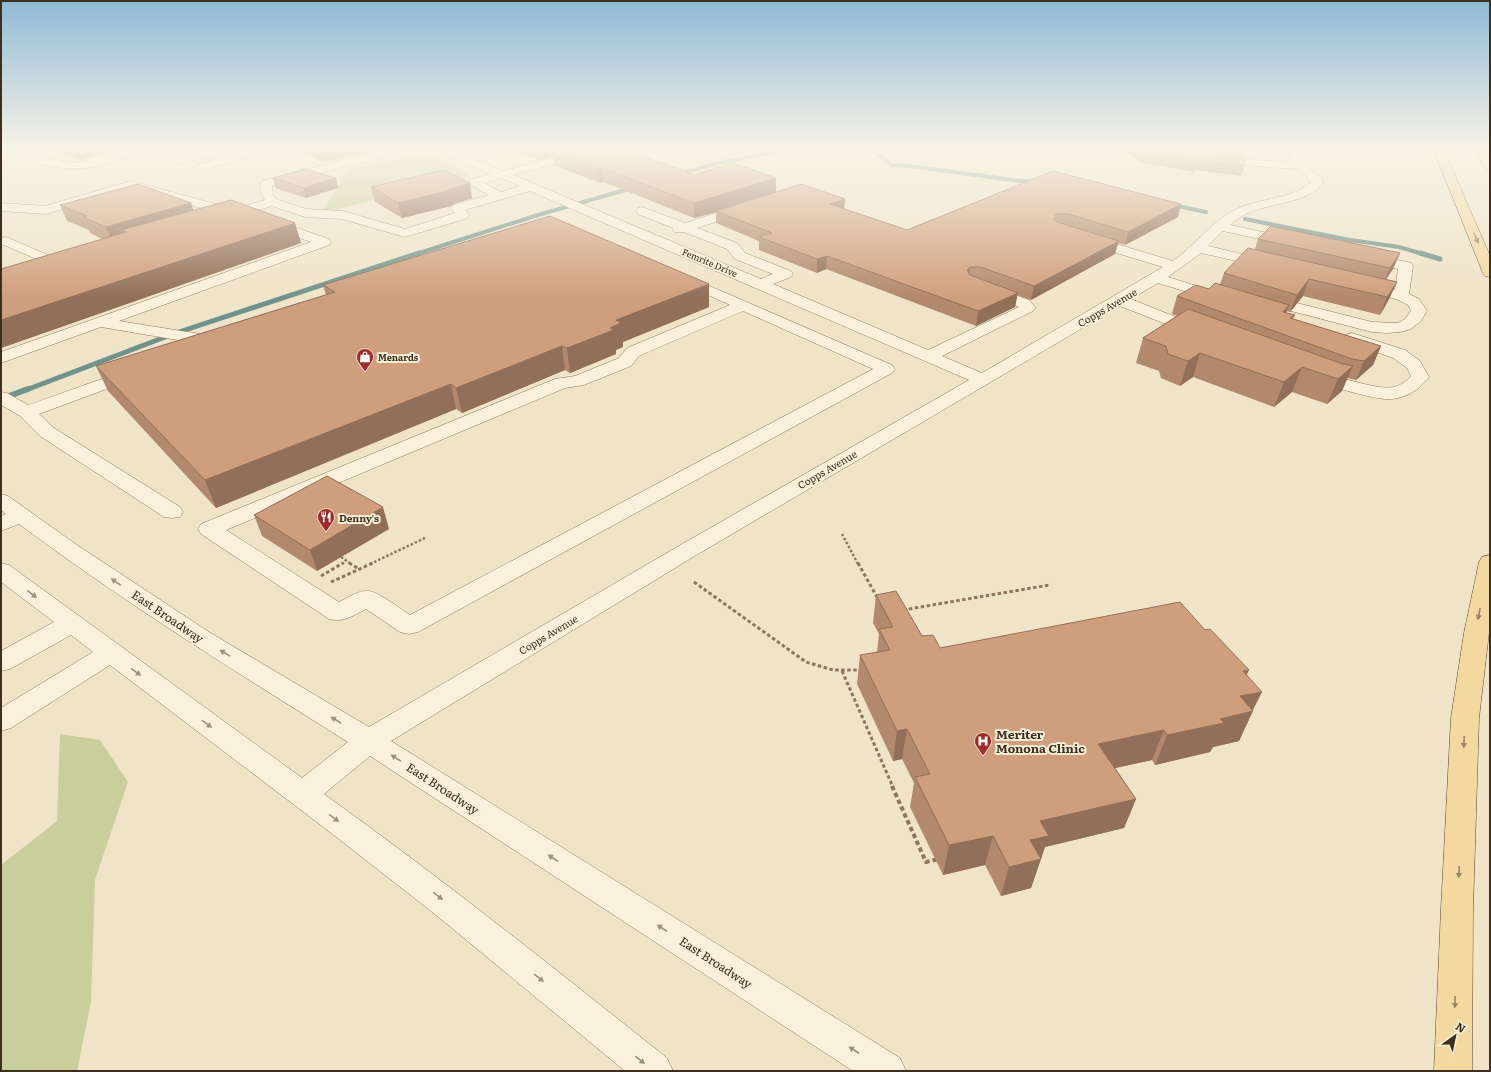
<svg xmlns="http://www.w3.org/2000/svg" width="1491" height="1072" viewBox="0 0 1491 1072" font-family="Literata,serif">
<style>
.green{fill:#c9cf9b}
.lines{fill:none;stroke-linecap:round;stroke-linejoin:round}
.stream-far2{stroke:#6f938a;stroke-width:4}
.stream-far1{stroke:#6f938a;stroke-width:5}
.stream{stroke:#6f938a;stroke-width:6}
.minor-casing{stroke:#8d765c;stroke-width:1}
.major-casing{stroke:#5b4430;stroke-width:1}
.path-far2{stroke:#8d765c;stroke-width:2.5;stroke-dasharray:2.5 2;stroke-linecap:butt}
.path-far1{stroke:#8d765c;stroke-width:3;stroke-dasharray:3.5 2.5;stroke-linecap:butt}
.path{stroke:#8d765c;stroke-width:4;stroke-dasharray:4.5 3;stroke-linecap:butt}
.minor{fill:#faf1dc;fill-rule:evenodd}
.major{fill:#f3d9a0;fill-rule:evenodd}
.wall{fill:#b2896c}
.shaded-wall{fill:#916f58}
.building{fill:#cf9f7d;stroke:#916f58}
.oneway{fill:#988460}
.oneway2{fill:#9c907e}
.labels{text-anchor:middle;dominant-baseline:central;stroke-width:4;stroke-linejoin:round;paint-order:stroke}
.far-street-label{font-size:9px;fill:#3d2e20;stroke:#f7eed8}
.far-poi-label{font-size:9px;font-weight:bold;fill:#3d2e20;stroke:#f7eed8;text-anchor:start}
.street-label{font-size:10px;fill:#3d2e20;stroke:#f7eed8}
.poi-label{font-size:10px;font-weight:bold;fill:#3d2e20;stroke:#f7eed8;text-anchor:start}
.near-street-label{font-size:12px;fill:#3d2e20;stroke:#f7eed8}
.near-poi-label{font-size:12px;font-weight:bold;fill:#3d2e20;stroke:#f7eed8;text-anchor:start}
</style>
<rect width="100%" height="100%" fill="#f0e4c8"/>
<path class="green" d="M425,153l47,23 -151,37 28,-44z
M60,734l40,6 28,42 -33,98 -4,122 -14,69h-76v-206l56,-44z"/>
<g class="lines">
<path class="stream-far2" d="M865,148l7,2 20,15 26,2 102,14h17
M678,175c39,-14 80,-20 121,-27
M1173,205l33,7
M1245,219l105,21 49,7 24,7
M416,254l122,-39 94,-27"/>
<path class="stream-far1" d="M1420,253l20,6
M26,390l147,-56 246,-81"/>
<path class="stream" d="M1,399l27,-10"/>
<defs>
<path id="minor" d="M5,148c22,0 43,14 66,14 27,0 50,-15 77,-14l-1,2c-26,9 -57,22 -85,18 -19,-2 -38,-10 -57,-16l-1,-2z
M260,148h17l-1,2 -75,20 -4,-1 -2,-2 2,-2z
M391,148h17l-1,2 -135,36 1,9 3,4 30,10 37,2 62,18 50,-16 -4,-5 2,-3 36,-10 -20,-11 -2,-2 2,-2 21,-6 -56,-24 -1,-2h14l56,23 89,-23h18l-1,2 -96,25 248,104 12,-5 -38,-15 -8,-10 -43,-17h-10l-1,-4 -35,-14 -2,-3 2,-3 4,-1 43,16 56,-18h8l2,3 -2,3 -52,17 40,15 8,10 46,18 2,3 -2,3 -18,7 155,66 91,-43 -35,-14 -2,-3 2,-3 5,-1 5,1 35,13 7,8 -3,3 -91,45 40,17 181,-106 -80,-24 -2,-3 2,-3h10l80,24c23,-16 40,-42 66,-53 21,-10 55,-9 72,-26l-13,-13 -46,-3 -37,-5 -4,-1 -2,-2 2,-2 4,-1 37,5 38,2 -2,-14h10l3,13 21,18 1,4c-14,20 -53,20 -75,30 -6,3 -12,7 -18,12l66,14 2,3 -2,3 -5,1 -68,-15 -15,15 64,15 2,3 -2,3 -5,1 -66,-15 -33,24 55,17 3,3 -3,3 -5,2 -5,-2 -55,-17 -27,16 72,29 2,3 -2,3 -6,2 -6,-2 -71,-28 -427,251 -302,184 509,317 6,13h-53l-483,-315 -46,38c117,84 230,174 343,264l6,13h-48l-189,-156 -110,-86 -216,-164 -99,63 -10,3v-23l92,-56 -22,-17 -61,34 -9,2v-20l53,-29 -53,-40v-19l8,2 293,213 46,-36c-112,-70 -223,-139 -329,-218l-18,7v-15l5,-2 -5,-4v-16l7,2 66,47 135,89 160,95 308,-180 292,-167 -439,-189 -65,19 4,5 -1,3 -63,19 -63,-18 -37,-2 -33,-11 -48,14 -5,-1 -1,-3 2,-3 -89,-24 -85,25 -45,-3v-8l44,3 86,-25 103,28 31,-9c-4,-5 -7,-13 -3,-19zM501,178l19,8 -19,6 -17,-9z
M216,149l5,3 -1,2 -41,10 -6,-3 2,-2z
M271,219l58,20 2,3 -2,3 -210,76 94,15 6,2 2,3 -2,3 -6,2 -112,-19 -100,36v-11l310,-110 -45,-16 -1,-3 1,-3z
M6,237l42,18 2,3 -2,3 -5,1 -39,-17 -3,1v-8z
M1365,253l46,10 2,3 -4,28 10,5 8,12 -6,10 -10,8 -11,3 -13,1 -15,-1 -112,-29 -3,-3 3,-3 5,-2 107,27 26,1 7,-4 6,-8 -3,-6 -12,-6 -38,-10 -2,-3 2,-3 5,-1 32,8 3,-21 -38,-9 -2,-3 2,-3z
M682,274l210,91 3,4 -3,4 -474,259 -9,2 -9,-2 -34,-23c-12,6 -22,14 -37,10l-128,-85 -3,-5 3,-5 354,-145 20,-3 44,-18 8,-10 103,-43 -53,-24 -2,-3 2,-3zM743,311l130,58 -463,246c-10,-6 -34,-26 -45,-24 -9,1 -18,7 -26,11l-113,-72 339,-142 19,-3 47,-19 8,-10z
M1352,333l53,17 15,11 9,16c-9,13 -26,23 -43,22 -13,0 -72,-16 -79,-25l3,-4c11,-3 22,5 33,8 7,3 14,4 21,6 19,4 33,8 47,-8l-4,-8 -14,-10 -47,-17 -2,-3 2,-3z
M133,368l6,1 3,4 -3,4 -100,37 15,14 126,79 3,5 -3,5 -8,1 -8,-1 -124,-81 -20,-20 -19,-11v-13l6,1 21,12z"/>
<path id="major" d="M1433,148h10l47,108v21l-5,-1 -2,-3z
M1475,148h10l5,9v13l-4,-1 -2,-2z
M1490,555v69l-11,94 -6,191 -1,162h-38l7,-162 10,-191 13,-85 15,-71 3,-5z"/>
</defs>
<use href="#minor" class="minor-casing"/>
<use href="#major" class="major-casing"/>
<path class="path-far2" d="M842,534l16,30
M341,557l10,7
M342,564l4,-3
M370,564l55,-26"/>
<path class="path-far1" d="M349,563l10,6
M858,563l19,34
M321,576l22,-13
M331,582l42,-19
M694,582l112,80 27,8h28
M903,610l146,-25
M842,671l51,116"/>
<path class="path" d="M892,786l34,76 13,-3"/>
<use href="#minor" class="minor"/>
<use href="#major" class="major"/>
</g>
<path class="wall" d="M42,148h82l-44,12z
M293,148h84v2l-54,12z
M508,148h113l73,27 82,17 68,17 63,21 146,-59 128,33 -3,13 -53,28 -7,-2 -3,11 -84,46 -14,-5 -2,12 -39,19 -150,-57 -9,4 -58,-23v-9l-43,-18v-11l-22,6 -90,-36 -4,1 -45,-17 -2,-10 -13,4 -10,-4h-5z
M1119,148h126l-2,8 1,10 -3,10 -46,-6 -1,2 -50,-9 -25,-14z
M273,178h63l2,10 -32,10 -31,-10z
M371,187l101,11 -19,6 -2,2 -49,12 -27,-16z
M191,203l2,7 108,33 -300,105v-79l101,-30 -12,-6 -1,-3 -22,-9 -7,-16z
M1258,239l142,14 -7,16 -7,10 11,3 -8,17 -9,16 -77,-19 -13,16 -3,-1 -1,2 9,2 -2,4 88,27 -8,19 -17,15 -9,-2 -5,13 -15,13 -35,-12 -18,15 -81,-30 -13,9 -19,-8 -2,-7 -23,-8 7,-25 34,-22 -5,-2 5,-18 32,-7 11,-5 4,-11 31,-24z
M323,285l386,22 -86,35v5l-7,3v4l-46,19 -5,-3 -103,43 -6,-4 -240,99 -108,-117 -12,-25 230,-71z
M254,515l135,14 -72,42 -55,-35z
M876,595l46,41 18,12 306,27 7,35 -14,31 -26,6 -3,5 -55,13 -3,-5 -37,8 21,31 -12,29 -79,19 -14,41 -30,8 -16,-31 -42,10 -33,-68 4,-24 -12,-24 -9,2 -36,-77 3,-29 17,-3 2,-18 -6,-11z"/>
<path class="shaded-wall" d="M75,148h49l-44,12z
M331,148h46v2l-54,12 -3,-12z
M539,148h47l-33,4v4l-13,4z
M1198,161l-3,9 -1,2 3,-10z
M602,168l2,14 -4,1 -1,-14z
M336,178l2,10 -32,10 -2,-10z
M776,178v14l-60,19v1l-22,6v-15z
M470,183l2,15 -19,6 -2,2 -49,12 -4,-15z
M845,199l-1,12 -14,-7z
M191,203l5,16 -75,11 4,10 -12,3 -7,-16z
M1181,204l-3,13 -53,28 3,-13z
M295,223l6,20 -300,105v-28z
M1119,241l-4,13 -84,46 3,-14z
M1400,253l-7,16 -11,16 8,-17z
M827,256l-1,13 -9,4v-14z
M970,267l-2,14 -1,-11z
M1309,279l-6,17 -13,16 7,-17z
M1397,282l-8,17 -9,16 7,-18z
M709,284v23l-86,35v5l-7,3v4l-46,19 -3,-25 43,-20 6,-8z
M1018,293l-3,14 -39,19 2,-15z
M1289,305l-7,17 1,-10z
M562,346l3,24 -103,43 -6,-25z
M1381,346l-8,19 -17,15 8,-19z
M1200,353l-7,24 -13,9 8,-25z
M1353,366l-11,25 -15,13 11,-25z
M1302,367l-10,25 -18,15 10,-25z
M451,384l5,25 -240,99 -11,-28z
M383,507l6,22 -72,42 -7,-21z
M1249,670l-14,29 8,-28z
M1262,692l-10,20 1,-1 -14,30 -26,6 -3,5 -55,13 12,-30 53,-16 20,-23z
M907,729l-5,30 -9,2 4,-30z
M1164,730l-12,30 -64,14 10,-30z
M1136,799l-12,29 -79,19 -14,41 -30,8 8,-29 21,-27 10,-19z
M993,836l-8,29 -42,10 6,-30z"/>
<path class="building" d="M315,148h16l-11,2z
M568,148h53l73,27 39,-12 43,15 -82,25 -92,-35 -3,1 -46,-17z
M1135,148h55l3,1 52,7 -1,10 -46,-5 -1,1 -51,-8z
M305,169l31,9 -32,10 -31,-10z
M444,170l26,13 -20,6 -2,2 -50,12 -27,-16z
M1053,171l128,33 -53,28 -60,-18h-12l-2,5 3,3 62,19 -85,45 -53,-19h-11l-3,3 3,5 48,18 -40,18 -151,-55 -10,3 -58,-22 13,-4 -56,-22 86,-27 43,15 -15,5 77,26z
M138,184l53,19 -85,24 -23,-10 4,-1 -27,-11z
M231,200l64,23 -294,97v-51l125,-37 -5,-2z
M550,216l159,68 -93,36 5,3 -11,5 4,2 -47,18 -5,-2 -106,42 -5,-4 -246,96 -109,-114 239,-74 -12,-7z
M1271,226l129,27 -10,15 -132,-29z
M1248,248l149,34 -10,15 -78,-18 -12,16 -73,-22z
M1215,283l74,22 -6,7 12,3 -5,3 91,28 -17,15 -12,-2 -175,-63 19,-11 13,4z
M1188,309l155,55 10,2 -15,13 -36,-12 -18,15 -84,-29 -12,8 -20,-7 -2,-8 -23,-8z
M327,476l56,31 -73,43 -56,-35z
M896,591l26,45 11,-1 7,13 240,-46 25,28 5,-1 39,41 -6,1 19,21 -22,4 13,15 -33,8 4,4 -57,12 -3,-5 -66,14 38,55 -96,22 9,15 -19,4 11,19 -32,8 -16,-31 -44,9 -34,-68 15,-3 -23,-45 -10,2 -37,-76 30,-5 -11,-21 14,-2 -17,-32z"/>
<defs><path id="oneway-solid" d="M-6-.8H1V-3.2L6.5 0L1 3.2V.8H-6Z"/></defs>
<g class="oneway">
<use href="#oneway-solid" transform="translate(1476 238) rotate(67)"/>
<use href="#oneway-solid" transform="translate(1479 614) rotate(101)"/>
<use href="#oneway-solid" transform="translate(1464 742) rotate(92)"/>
<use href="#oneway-solid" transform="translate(1459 872) rotate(92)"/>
<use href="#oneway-solid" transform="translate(1455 1002) rotate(91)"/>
</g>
<g class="oneway2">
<use href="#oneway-solid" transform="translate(116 582) rotate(-146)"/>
<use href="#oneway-solid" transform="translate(32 594) rotate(38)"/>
<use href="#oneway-solid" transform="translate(225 653) rotate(-149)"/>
<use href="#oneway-solid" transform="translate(136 672) rotate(36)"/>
<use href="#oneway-solid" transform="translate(336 720) rotate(-149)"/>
<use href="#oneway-solid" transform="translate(207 724) rotate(36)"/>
<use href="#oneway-solid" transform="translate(396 758) rotate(-147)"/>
<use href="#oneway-solid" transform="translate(334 818) rotate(37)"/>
<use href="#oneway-solid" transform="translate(553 858) rotate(-147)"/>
<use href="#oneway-solid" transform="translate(438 896) rotate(37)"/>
<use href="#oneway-solid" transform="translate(662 928) rotate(-147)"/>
<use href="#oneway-solid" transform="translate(539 978) rotate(39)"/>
<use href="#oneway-solid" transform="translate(854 1050) rotate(-147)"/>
<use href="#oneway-solid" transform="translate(640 1060) rotate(39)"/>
</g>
<linearGradient id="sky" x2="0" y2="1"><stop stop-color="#8fbad6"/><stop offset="0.5" stop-color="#f8f3e6"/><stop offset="1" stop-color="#f8f3e6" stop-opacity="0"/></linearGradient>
<rect width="1491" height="298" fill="url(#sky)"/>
<defs>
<symbol id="shop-pin" viewBox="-11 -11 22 30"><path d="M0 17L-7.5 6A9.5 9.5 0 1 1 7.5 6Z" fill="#9e2a2b" stroke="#f7eed8"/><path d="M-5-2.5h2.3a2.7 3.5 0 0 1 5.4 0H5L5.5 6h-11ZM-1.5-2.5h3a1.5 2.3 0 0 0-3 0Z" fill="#fff"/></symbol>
<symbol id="restaurant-pin" viewBox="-11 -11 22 30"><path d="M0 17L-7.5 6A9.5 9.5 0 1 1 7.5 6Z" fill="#9e2a2b" stroke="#f7eed8"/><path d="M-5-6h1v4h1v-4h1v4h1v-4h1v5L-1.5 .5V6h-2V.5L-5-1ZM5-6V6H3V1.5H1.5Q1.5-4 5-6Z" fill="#fff"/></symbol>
<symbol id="hospital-pin" viewBox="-11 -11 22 30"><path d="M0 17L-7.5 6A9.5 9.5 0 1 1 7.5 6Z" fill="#9e2a2b" stroke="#f7eed8"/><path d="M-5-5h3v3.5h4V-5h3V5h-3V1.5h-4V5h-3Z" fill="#fff"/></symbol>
</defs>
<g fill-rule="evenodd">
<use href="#shop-pin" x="355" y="347" width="20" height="27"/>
<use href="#restaurant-pin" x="316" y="507" width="20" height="27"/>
<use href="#hospital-pin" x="973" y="731" width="20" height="27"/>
</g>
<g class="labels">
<g class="far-street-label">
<text transform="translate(710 262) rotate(23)">Femrite Drive</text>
</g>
<g class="far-poi-label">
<text x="378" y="357">Menards</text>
</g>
<g class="street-label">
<text transform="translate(1107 307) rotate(-30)">Copps Avenue</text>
<text transform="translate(827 469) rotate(-30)">Copps Avenue</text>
<text transform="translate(548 634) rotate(-31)">Copps Avenue</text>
</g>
<g class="poi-label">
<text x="339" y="517">Denny's</text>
</g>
<g class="near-street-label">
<text transform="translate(168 616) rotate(34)">East Broadway</text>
<text transform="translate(443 788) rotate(33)">East Broadway</text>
<text transform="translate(716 962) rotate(33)">East Broadway</text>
</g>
<g class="near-poi-label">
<text x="996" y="734">Meriter<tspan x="996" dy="14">Monona Clinic</tspan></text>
</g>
</g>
<rect width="1491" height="1072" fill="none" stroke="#3d2e20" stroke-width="4"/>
<g transform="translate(1455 1036) rotate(33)" stroke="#f7eed8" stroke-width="3" paint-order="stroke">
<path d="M0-3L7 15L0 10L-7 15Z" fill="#3d2e20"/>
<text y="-6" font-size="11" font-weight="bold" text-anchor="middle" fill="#3d2e20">N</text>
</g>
</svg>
